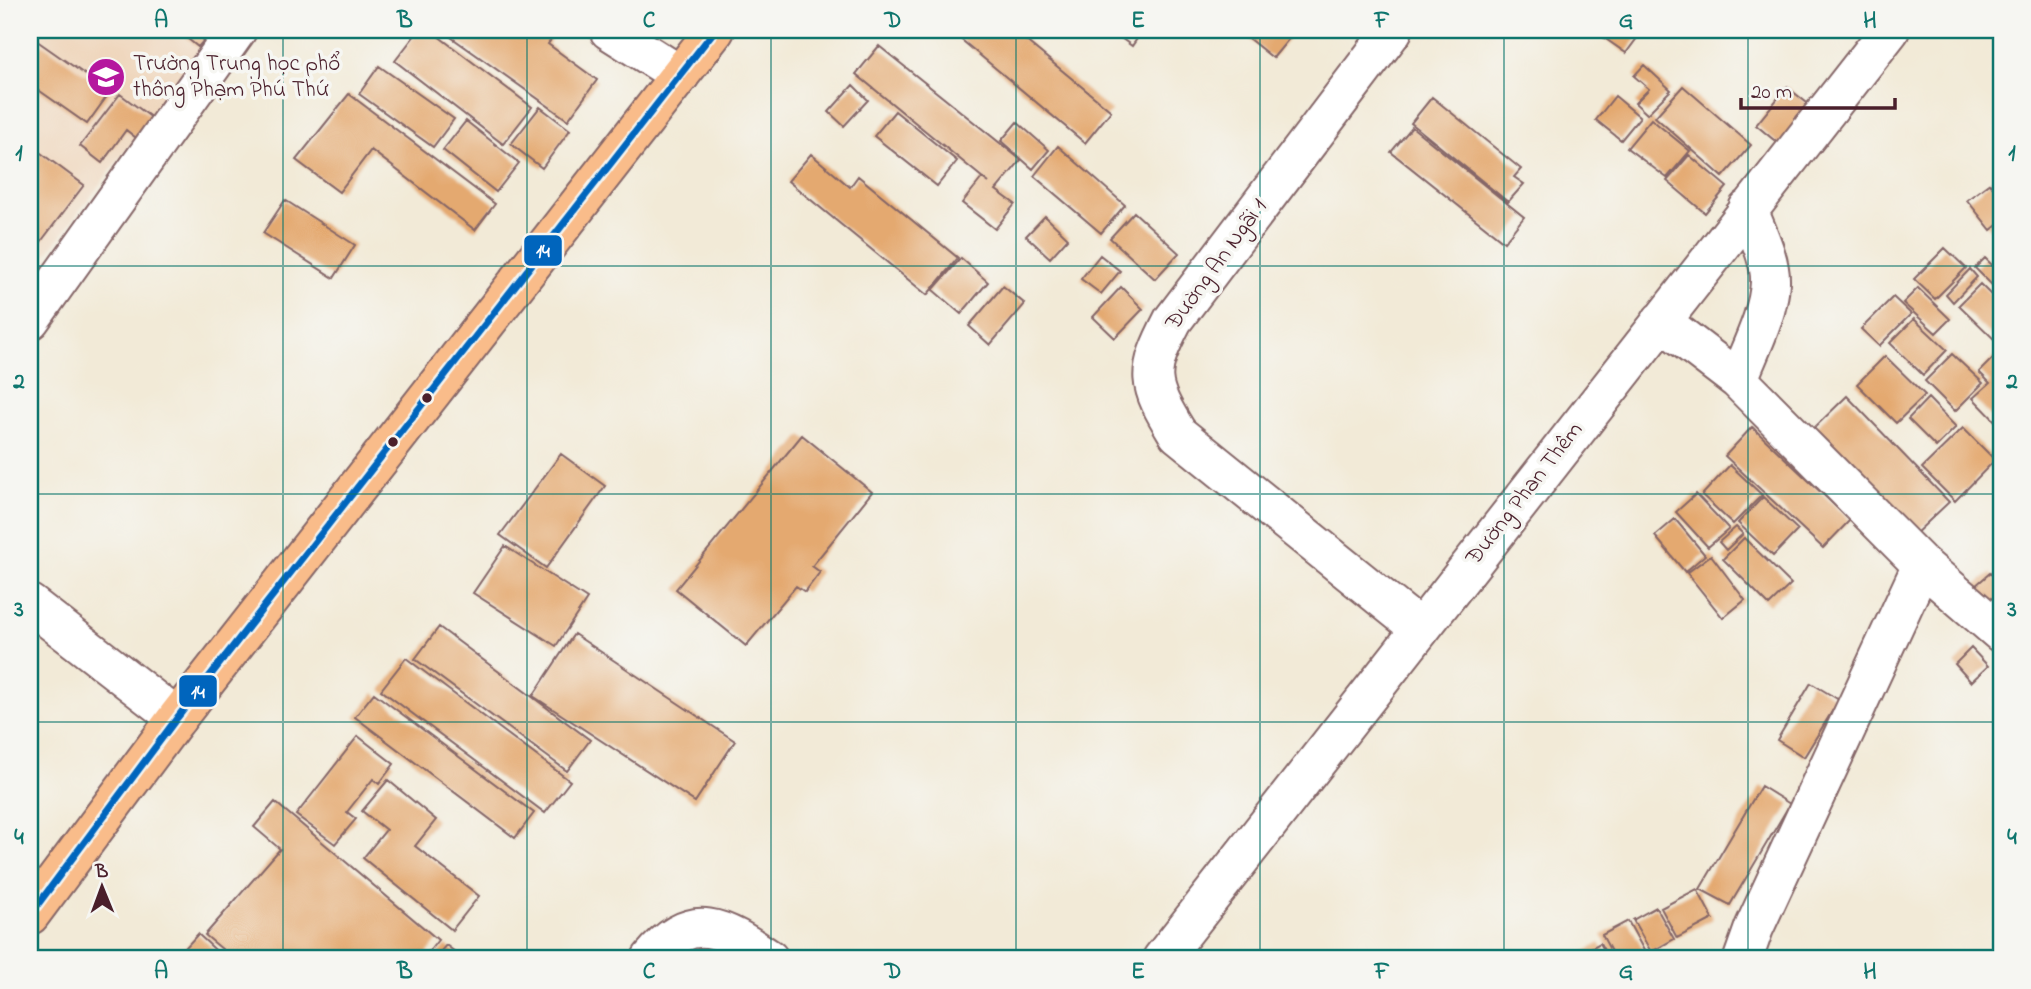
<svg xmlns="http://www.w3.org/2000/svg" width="2031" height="989" viewBox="0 0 2031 989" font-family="'Indie Flower',sans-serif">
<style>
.built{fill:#efd6bc}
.building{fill:#e4a96f}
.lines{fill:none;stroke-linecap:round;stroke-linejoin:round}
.minor-casing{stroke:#856667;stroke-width:42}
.major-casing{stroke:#856667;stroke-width:42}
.minor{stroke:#fff;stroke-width:38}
.major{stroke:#f9bc8a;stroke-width:38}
.bus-1-casing{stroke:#f6f6f2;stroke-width:12}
.bus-1{stroke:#0065bd;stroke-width:7}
.grid{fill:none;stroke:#0f766e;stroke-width:2;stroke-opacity:0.55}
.bus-dot{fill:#4a1f2b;stroke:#f6f6f2;stroke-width:2.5}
.labels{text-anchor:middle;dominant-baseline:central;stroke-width:7;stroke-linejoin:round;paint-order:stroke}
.poi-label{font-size:23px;fill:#4a1f2b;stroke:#f6f6f2;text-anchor:start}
.street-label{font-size:23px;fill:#4a1f2b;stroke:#f6f6f2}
.line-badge{stroke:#f6f6f2;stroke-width:2.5}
.badge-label{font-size:19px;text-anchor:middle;font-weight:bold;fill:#fff}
.neatline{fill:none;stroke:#0f766e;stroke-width:2.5}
.grid-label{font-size:23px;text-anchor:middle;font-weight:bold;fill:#0f766e}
</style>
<rect width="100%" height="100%" fill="#f6f6f2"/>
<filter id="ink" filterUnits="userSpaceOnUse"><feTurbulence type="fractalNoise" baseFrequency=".0143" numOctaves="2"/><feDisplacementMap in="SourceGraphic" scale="14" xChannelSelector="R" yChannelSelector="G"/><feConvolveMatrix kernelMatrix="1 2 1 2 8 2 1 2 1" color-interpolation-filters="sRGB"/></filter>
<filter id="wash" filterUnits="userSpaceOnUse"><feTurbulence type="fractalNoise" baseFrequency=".00686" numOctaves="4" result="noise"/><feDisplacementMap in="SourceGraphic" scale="28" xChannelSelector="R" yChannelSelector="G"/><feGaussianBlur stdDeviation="1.57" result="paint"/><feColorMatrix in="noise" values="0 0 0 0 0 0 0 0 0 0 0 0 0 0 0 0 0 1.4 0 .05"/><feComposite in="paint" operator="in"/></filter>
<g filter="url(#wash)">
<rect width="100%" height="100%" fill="#f2ead7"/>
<path class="built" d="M30,30h188l-188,246z"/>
<g id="blocks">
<path class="building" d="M177,30h36l-15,17z
M419,30h11l102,77 -29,37 -108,-83z
M441,30h117l-10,14 49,36 -29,40z
M962,30h51l98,81 -26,32 -128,-107z
M1110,30h33l-11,16z
M1238,30h58l-23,28z
M1593,30h50l-17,23z
M30,36l80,56 -23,32 -57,-40z
M879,46l142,114 -25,30 19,14 -20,25 -33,-26 20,-25 7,5 -133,-109z
M1644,65l27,25 -24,24 -12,-11 14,-14 -15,-13z
M379,66l75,53 -21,28 -74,-53z
M853,85l15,15 -24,26 -15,-14z
M1683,86l68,59 -28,32 -68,-60z
M1787,87l25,20 -32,38 -24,-20z
M120,94l44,33 -15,21 -23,-18 -24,33 -22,-17z
M349,94l146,110 -20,26 -104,-80 -32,42 -43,-32z
M1615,96l25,21 -19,23 -25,-20z
M1432,97l89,72 -7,8 10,7 -16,18 -97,-79z
M540,107l30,23 -28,38 -31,-24z
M895,111l62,50 -20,25 -63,-50z
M1651,119l39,32 -23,27 -40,-30z
M466,121l53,42 -23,29 -53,-42z
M1017,122l32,28 -16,19 -32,-28z
M1412,127l112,90 -20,25 -113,-90z
M30,145l54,40 -51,67 -3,-3z
M1058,146l67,59 -24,28 -67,-57z
M811,154l39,33 8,-11 100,82 -31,37 -139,-114z
M1689,155l38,32 -22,26 -38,-32z
M1990,183l11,15v24l-10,8 -24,-30z
M285,200l70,45 -21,33 -71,-45z
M1134,212l45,41 -24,26 -45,-41z
M1045,216l23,22 -18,20 -24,-22z
M1945,248l21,20 -31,31 -21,-20z
M1100,255l20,16 -19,23 -20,-15z
M961,258l27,24 -27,32 -28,-24z
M1985,258l16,16v5l-7,8 -19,-19z
M1970,269l7,8 -24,25 -7,-8z
M1980,284l21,21v41l-42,-41z
M1003,286l22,18 -35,41 -21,-19z
M1121,287l22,22 -28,29 -22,-21z
M1918,288l32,31 -14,14 -33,-30z
M1893,297l18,17 -32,32 -18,-17z
M1914,319l33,31 -24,25 -33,-32z
M1952,354l31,29 -28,28 -30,-30z
M1996,355l5,6v66l-28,-29 17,-15 -11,-11z
M1885,356l40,39 -29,28 -39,-39z
M1847,396l102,106 -36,34 -101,-106z
M1928,398l28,29 -20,20 -28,-28z
M1752,427l98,93 -27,28 -98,-92z
M1963,428l32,32 -40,41 -33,-33z
M802,435l70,57 -60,74 8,6 -15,20 -9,-6 -50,60 -70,-57z
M561,454l44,32 -59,82 -46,-33z
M1730,465l32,30 -29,29 -31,-29z
M1696,494l33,35 -21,18 -32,-35z
M1763,497l35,33 -25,26 -35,-33z
M1675,519l30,36 -20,17 -30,-36z
M1736,527l7,7 -17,16 -7,-8z
M1744,538l47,46 -22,21 -46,-46z
M505,546l82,53 -31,47 -83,-53z
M1711,555l34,45 -22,18 -36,-45z
M1990,573l11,12v29l-26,-28z
M439,627l151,113 -23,31 -152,-112z
M574,634l161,107 -40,61 -162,-106z
M1971,648l17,18 -17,16 -16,-18z
M406,658l164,123 -25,32 -164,-123z
M1811,683l28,17 -35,57 -27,-17z
M374,693l160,120 -19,25 -160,-121z
M358,736l36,28 -15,20 -6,-5 -26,33 9,7 -21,25 -39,-29z
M388,780l48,40 -21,26 64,50 -27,34 -89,-72 23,-28 -24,-19z
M1761,786l29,18 -60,101 -30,-16z
M275,802l163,138 -15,19h-189l-29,-24 75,-86 -26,-22z
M1697,889l16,30 -36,19 -16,-30z
M1656,907l18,32 -23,13 -18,-32z
M1628,921l20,37 -3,1h-30l-13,-24z
M198,934l27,25 -49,-1z
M1600,943l9,16h-38z
M446,945l18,14h-30z"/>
</g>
</g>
<g filter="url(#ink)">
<use href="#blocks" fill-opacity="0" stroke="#856667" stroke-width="2"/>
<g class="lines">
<defs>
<path id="minor" d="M609,30l71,45
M1393,30l-220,290c-28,54 -26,63 5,114l241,194
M1748,209c8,22 23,50 22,73 -1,32 -21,69 -32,98l184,185 79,68
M30,320l207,-290
M1661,321l77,59
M30,604l147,114
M651,959c41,-51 72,-31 118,0
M1162,959l728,-929
M1743,959l11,-31 168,-363"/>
<path id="major" d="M30,915l147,-197 538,-688"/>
</defs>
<use href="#minor" class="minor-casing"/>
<use href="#major" class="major-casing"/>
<use href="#minor" class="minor"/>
<use href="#major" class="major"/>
<defs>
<path id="bus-1" d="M30,915l147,-197 538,-688"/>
</defs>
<use href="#bus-1" class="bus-1-casing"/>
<use href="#bus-1" class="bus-1"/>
</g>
</g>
<path class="grid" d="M283,30v929M527,30v929M771,30v929M1016,30v929M1260,30v929M1504,30v929M1748,30v929M30,266h1971M30,494h1971M30,722h1971"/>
<defs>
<symbol id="school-disc" viewBox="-11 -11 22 22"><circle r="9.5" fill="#b5179e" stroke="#f6f6f2"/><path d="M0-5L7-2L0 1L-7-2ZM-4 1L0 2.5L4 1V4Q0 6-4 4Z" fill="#fff"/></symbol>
</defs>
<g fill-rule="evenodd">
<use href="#school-disc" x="84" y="55" width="44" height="44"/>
</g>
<g class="bus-dot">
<circle cx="427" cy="398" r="6"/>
<circle cx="393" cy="442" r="6"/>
</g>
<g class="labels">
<g class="poi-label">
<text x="133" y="64">Trường Trung học phổ<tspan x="133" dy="26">thông Phạm Phú Thứ</tspan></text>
</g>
<g class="street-label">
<text transform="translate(1217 265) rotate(-54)">Đường An Ngãi 1</text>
<text transform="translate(1525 494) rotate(-52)">Đường Phan Thêm</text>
</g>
</g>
<g class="line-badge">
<rect x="523" y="234" width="40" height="33" rx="7" fill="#0065bd"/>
<rect x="178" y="674" width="40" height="34" rx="7" fill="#0065bd"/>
</g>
<g class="badge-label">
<text x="543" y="257">14</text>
<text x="198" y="698">14</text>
</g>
<rect width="2031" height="989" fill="none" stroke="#f6f6f2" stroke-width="77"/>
<g transform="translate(102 887) rotate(359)" stroke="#f6f6f2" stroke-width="5" paint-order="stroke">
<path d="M0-5L12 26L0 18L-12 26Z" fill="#4a1f2b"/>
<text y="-10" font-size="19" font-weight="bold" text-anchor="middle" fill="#4a1f2b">B</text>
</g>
<path d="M1741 98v10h154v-10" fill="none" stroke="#4a1f2b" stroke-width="3.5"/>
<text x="1751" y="98" font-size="21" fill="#4a1f2b" stroke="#f6f6f2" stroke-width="5" paint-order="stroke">20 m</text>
<rect x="38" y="38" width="1955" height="912" class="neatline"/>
<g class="grid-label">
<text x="161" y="27">A</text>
<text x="405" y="27">B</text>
<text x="649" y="27">C</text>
<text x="893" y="27">D</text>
<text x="1138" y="27">E</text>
<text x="1382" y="27">F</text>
<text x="1626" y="27">G</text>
<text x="1870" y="27">H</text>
<text x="19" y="160">1</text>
<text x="2012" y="160">1</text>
<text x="19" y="388">2</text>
<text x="2012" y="388">2</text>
<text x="19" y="616">3</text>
<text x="2012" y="616">3</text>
<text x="19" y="844">4</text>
<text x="2012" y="844">4</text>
<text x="161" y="978">A</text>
<text x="405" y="978">B</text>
<text x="649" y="978">C</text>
<text x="893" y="978">D</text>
<text x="1138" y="978">E</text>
<text x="1382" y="978">F</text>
<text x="1626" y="978">G</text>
<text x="1870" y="978">H</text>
</g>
</svg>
